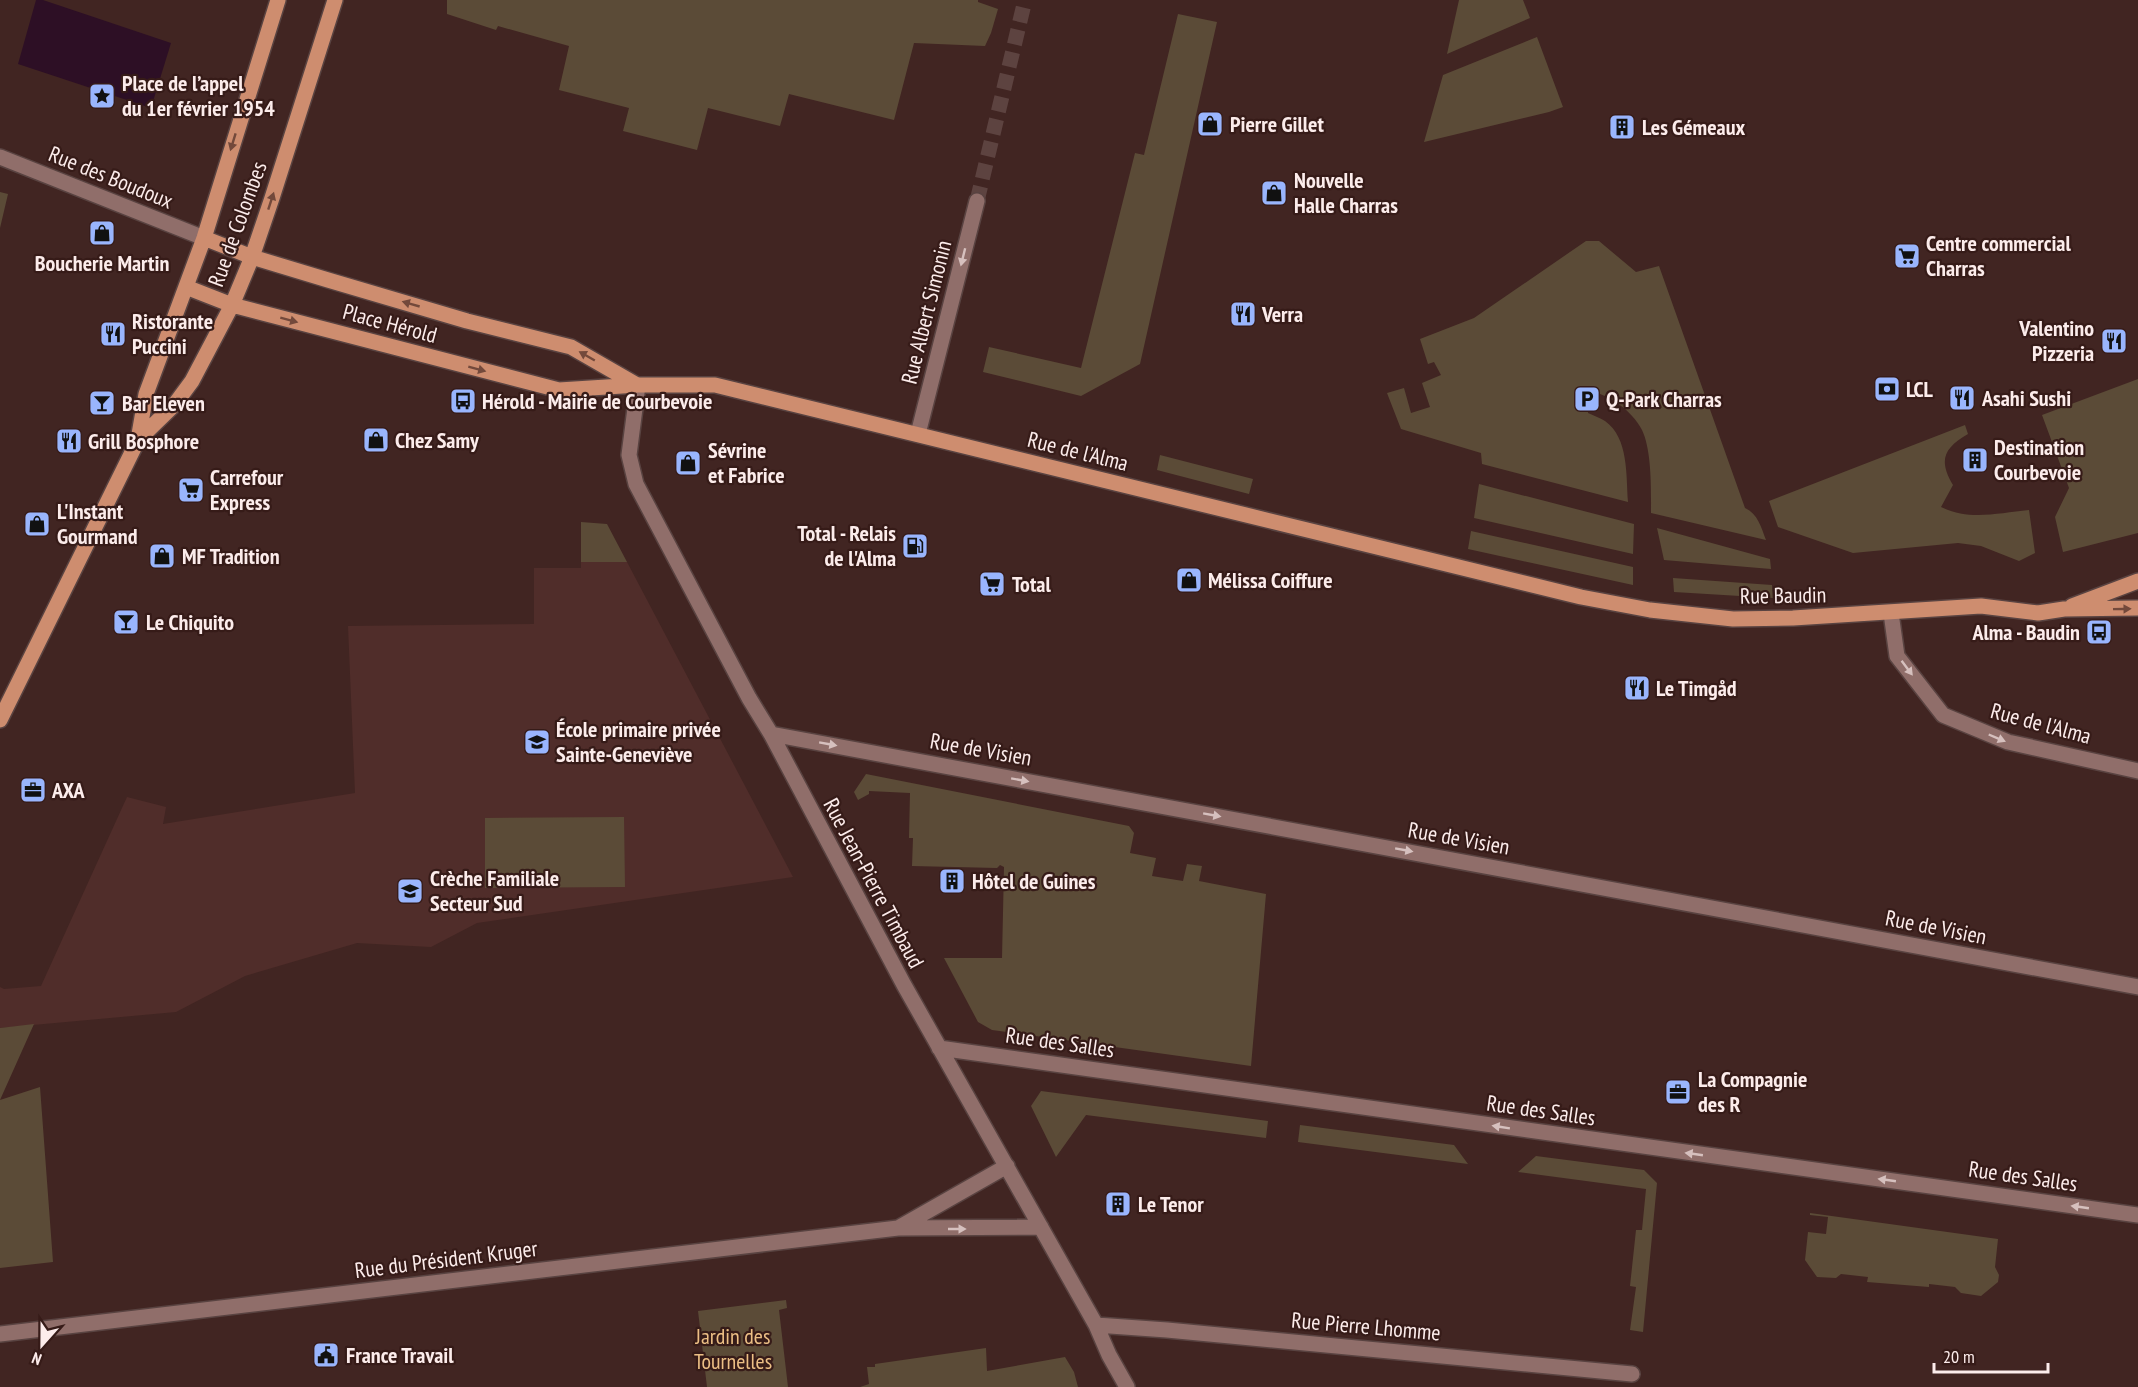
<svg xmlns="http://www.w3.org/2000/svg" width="2138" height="1387" viewBox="0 0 2138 1387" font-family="'PT Sans Narrow',sans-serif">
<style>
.built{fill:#502d2a}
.green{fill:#5b4b37}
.water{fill:#2d0f25}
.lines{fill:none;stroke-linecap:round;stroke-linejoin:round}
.minor-tunnel{stroke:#5d4340;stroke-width:15;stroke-dasharray:15 8;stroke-linecap:butt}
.minor-casing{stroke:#594341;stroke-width:18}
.major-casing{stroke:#594341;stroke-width:18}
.minor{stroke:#906e6a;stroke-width:15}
.major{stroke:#ce8d6f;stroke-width:15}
.oneway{fill:#73493b}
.oneway2{fill:#d6c0be}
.labels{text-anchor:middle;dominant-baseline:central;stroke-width:4.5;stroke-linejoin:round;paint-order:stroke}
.poi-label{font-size:22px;font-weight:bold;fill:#fceceb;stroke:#361b18;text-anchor:start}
.street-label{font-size:22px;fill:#fceceb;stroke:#361b18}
.park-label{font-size:22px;fill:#ecbf85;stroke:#361b18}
</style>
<rect width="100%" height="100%" fill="#412522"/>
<path class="built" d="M581,562h46l166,315 -316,46 -46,24 -74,-4 -112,33 -69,36 -176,16v-41l4,2 37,-3 86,-189 39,10 -3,17 192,-31 -7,-167 186,-2v-56h47z"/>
<path class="green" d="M447,0h531v2l20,7 -7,24 -6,13 -71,-3 -20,77 -105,-26 -9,32 -72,-18 -11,42 -74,-19 6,-23 -70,-18 10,-44 -71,-20 -2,4 -49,-16z
M1459,0h64l7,18 -83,36z
M1178,14l39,8 -77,342 -59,32 -98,-24 6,-25 92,21 54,-215 9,2z
M1537,37l26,70 -14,5 -125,30 19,-67z
M0,192l8,2 -8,34z
M1586,241h13l37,31 23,-6 86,242c13,6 16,19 21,32l-115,-27c0,-23 1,-62 -9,-83 -10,-20 -34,-36 -55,-40l1,23c5,2 12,5 17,8 24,17 21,55 23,81l-146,-38 -1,-11 -80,-24 -14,-36 17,-5 7,25 19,-6 -8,-24 19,-8 -7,-13 -6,2 -8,-25 54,-21z
M2138,379v154l-75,19 -8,-35 14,-29 -27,-73z
M1965,425l3,9c-24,14 -30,26 -15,51l-12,22c28,14 57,6 88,3l6,43 -16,8 -38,-15 -23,-3 -105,10 -75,-26 -9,-26z
M1160,455l93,24 -4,15 -92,-24z
M1479,484l155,40 -1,30 -159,-36z
M581,522l26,2 20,38h-46z
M1657,528l113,31 1,10 -107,-9z
M1471,531l162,36v18l-165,-36z
M1673,578l99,7 1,13 -99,-6z
M866,774l263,52 5,7 -4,20 26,5 -4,18 31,5 4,-17 15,2 -3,15 67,13 -15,172 -259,-36 -14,-8 -34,-64h58l2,-91 -4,-2 -3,3 -85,-2 1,-28h-4l1,-45 -41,-2v3l-11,6 -4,-8z
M624,817l1,70 -140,1v-70z
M34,1024l-34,76 40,-13 13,175 -53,6v-240z
M1041,1091l227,30 -2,17 -180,-23 -30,42 -25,-51z
M1300,1125l154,20 14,19 -170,-22z
M1536,1156l108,14 13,13 -14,149 -13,-2 6,-43 -6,-1 6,-56h6l4,-41 -128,-17z
M1810,1213l188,26 -3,28 4,8 -1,7 -17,14 -20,-3 -6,-6 -26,-3v3l-62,-5 1,-5 -27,-3 -5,4 -19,-1 -12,-17 3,-28 18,2 2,-17 -18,-2z
M786,1300l1,8 -8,2 9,77h-81l-9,-76z
M986,1348l1,23 78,-14 9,15 4,15h-218l9,-3 -2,-17h8v-3z"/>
<path class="water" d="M36,0h7l128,43 -20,65 -133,-44z"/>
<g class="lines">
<path class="minor-tunnel" d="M977,201l48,-201"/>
<defs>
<path id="minor" d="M0,157l204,81
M638,385l-9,70 7,29 113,214 22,36 133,251 192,340 13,30 18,32
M918,434l59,-233
M1891,613l6,43 46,59 65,27 130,29
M771,734l1367,253
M939,1048l1199,167
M898,1228l109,-62
M1096,1325l71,5 465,44
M0,1334l898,-106 143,-1"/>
<path id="major" d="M204,238l48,19 76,23 139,41 104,26 66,38
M186,287l46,18 327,85 79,-5h77l866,212 69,13 83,9 60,-1 188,-12 57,7 26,-4 74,-1
M138,440l37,-36 17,-23 40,-76 20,-48 20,-59 63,-198
M2072,606l66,-25
M0,720l138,-280 8,-46 58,-156 74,-238"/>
</defs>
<use href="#minor" class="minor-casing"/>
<use href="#major" class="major-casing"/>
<use href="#minor" class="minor"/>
<use href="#major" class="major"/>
</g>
<defs><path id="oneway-solid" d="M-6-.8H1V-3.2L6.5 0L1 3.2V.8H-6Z" transform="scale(1.5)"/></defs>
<g class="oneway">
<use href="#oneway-solid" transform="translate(233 142) rotate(107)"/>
<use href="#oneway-solid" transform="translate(271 201) rotate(-72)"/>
<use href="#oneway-solid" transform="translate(411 304) rotate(-164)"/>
<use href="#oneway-solid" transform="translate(289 320) rotate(15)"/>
<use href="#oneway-solid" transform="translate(587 356) rotate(-150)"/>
<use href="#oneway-solid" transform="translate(477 369) rotate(15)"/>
<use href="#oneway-solid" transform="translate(2122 609) rotate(-1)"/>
</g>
<g class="oneway2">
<use href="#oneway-solid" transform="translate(963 257) rotate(104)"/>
<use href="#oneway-solid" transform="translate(1907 668) rotate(53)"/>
<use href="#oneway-solid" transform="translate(1997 738) rotate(23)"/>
<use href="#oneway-solid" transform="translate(828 744) rotate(10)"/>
<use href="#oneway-solid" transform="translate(1020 780) rotate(10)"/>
<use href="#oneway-solid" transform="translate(1212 815) rotate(10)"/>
<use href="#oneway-solid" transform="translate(1404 850) rotate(10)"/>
<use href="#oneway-solid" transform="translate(1501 1127) rotate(-171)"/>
<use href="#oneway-solid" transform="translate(1694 1154) rotate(-172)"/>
<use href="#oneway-solid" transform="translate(1887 1180) rotate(-172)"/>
<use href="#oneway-solid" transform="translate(2080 1207) rotate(-172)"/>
<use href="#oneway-solid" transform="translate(957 1229)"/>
</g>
<defs>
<symbol id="sight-square" viewBox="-11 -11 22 22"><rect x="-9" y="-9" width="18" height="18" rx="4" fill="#99b5fd" stroke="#361b18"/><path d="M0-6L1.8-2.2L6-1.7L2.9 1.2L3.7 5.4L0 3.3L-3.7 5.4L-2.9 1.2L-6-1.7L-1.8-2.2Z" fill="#111"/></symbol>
<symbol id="shop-square" viewBox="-11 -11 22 22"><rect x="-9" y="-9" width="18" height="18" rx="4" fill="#99b5fd" stroke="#361b18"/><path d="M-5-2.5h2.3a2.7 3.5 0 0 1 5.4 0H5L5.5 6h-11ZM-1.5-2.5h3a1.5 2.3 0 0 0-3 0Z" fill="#111"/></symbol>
<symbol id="building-square" viewBox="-11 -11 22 22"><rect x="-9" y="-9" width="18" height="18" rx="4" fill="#99b5fd" stroke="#361b18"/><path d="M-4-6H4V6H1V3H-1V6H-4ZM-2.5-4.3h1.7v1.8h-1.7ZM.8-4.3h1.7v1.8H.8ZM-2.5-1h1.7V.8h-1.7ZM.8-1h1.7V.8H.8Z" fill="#111"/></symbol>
<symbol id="supermarket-square" viewBox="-11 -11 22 22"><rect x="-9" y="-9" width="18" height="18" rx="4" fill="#99b5fd" stroke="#361b18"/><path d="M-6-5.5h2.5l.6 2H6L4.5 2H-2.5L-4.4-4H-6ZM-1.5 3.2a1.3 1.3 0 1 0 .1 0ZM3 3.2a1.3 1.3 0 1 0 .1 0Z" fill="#111"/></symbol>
<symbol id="restaurant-square" viewBox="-11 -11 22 22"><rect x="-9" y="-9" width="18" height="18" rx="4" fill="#99b5fd" stroke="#361b18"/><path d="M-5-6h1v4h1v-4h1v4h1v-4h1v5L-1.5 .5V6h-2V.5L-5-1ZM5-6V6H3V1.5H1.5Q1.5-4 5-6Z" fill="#111"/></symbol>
<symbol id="bank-square" viewBox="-11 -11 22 22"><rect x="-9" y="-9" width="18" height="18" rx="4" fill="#99b5fd" stroke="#361b18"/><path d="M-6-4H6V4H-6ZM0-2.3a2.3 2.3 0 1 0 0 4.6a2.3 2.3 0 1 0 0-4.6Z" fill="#111"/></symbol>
<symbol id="parking-square" viewBox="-11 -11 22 22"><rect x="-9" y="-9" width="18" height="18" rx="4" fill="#99b5fd" stroke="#361b18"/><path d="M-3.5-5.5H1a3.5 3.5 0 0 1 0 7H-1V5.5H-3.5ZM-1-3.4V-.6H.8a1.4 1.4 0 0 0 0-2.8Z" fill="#111"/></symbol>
<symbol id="bus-square" viewBox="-11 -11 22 22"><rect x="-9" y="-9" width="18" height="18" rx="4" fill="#99b5fd" stroke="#361b18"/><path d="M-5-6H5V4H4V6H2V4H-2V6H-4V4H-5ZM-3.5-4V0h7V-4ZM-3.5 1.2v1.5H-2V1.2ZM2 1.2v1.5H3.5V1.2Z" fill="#111"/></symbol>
<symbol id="bar-square" viewBox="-11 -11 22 22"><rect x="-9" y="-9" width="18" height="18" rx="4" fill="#99b5fd" stroke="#361b18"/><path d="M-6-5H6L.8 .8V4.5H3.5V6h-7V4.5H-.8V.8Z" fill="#111"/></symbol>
<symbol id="fuel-square" viewBox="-11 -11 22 22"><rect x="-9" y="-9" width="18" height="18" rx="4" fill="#99b5fd" stroke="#361b18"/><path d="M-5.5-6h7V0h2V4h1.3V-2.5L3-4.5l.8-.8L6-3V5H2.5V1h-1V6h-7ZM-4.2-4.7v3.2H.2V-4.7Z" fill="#111"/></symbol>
<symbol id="school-square" viewBox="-11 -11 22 22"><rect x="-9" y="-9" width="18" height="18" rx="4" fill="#99b5fd" stroke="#361b18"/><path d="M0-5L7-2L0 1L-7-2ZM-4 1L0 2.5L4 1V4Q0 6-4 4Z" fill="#111"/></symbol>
<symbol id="office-square" viewBox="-11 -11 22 22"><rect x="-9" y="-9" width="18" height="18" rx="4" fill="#99b5fd" stroke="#361b18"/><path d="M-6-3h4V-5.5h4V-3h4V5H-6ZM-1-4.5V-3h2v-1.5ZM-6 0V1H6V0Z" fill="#111"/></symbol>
<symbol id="civic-square" viewBox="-11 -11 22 22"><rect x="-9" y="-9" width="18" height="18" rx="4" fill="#99b5fd" stroke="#361b18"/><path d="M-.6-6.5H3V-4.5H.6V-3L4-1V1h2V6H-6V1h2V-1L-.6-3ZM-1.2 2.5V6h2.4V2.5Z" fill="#111"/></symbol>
</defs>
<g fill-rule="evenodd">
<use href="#sight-square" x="87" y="81" width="30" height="30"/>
<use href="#shop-square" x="1195" y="109" width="30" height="30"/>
<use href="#building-square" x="1607" y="112" width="30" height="30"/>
<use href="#shop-square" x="1259" y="178" width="30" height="30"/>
<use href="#shop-square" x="87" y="218" width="30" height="30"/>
<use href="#supermarket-square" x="1892" y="241" width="30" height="30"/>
<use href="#restaurant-square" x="1228" y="299" width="30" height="30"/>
<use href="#restaurant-square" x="98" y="319" width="30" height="30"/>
<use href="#restaurant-square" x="2099" y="326" width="30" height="30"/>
<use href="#bank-square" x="1872" y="374" width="30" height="30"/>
<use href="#restaurant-square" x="1947" y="383" width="30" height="30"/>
<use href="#parking-square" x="1572" y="384" width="30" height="30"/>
<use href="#bus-square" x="448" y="386" width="30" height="30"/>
<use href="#bar-square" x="87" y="388" width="30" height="30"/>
<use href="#shop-square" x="361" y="425" width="30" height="30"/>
<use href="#restaurant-square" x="54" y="426" width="30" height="30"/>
<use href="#building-square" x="1960" y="445" width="30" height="30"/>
<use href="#shop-square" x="673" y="448" width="30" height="30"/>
<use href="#supermarket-square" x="176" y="475" width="30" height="30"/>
<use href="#shop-square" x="22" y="509" width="30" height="30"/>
<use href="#fuel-square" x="900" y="531" width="30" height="30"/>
<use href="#shop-square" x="147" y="541" width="30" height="30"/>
<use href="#shop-square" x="1174" y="565" width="30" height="30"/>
<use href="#supermarket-square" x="977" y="569" width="30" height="30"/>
<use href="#bar-square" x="111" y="607" width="30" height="30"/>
<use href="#bus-square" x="2084" y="617" width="30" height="30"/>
<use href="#restaurant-square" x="1622" y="673" width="30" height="30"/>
<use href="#school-square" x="522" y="727" width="30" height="30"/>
<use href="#office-square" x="18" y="775" width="30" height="30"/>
<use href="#building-square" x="937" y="866" width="30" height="30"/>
<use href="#school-square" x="395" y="876" width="30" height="30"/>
<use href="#office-square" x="1663" y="1077" width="30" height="30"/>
<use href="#building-square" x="1103" y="1189" width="30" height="30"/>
<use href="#civic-square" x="311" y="1340" width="30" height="30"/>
</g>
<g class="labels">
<g class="poi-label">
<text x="122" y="83">Place de l’appel<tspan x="122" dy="25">du 1er février 1954</tspan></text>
<text x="1230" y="124">Pierre Gillet</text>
<text x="1642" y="127">Les Gémeaux</text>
<text x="1294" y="180">Nouvelle<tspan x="1294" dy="25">Halle Charras</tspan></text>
<text x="1926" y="243">Centre commercial<tspan x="1926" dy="25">Charras</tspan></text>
<text x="102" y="263" text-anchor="middle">Boucherie Martin</text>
<text x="1262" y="314">Verra</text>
<text x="132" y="321">Ristorante<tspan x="132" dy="25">Puccini</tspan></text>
<text x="2094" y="328" text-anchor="end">Valentino<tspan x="2094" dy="25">Pizzeria</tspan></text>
<text x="1906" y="389">LCL</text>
<text x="1982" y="398">Asahi Sushi</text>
<text x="1606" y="399">Q-Park Charras</text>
<text x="482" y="401">Hérold - Mairie de Courbevoie</text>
<text x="122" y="403">Bar Eleven</text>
<text x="395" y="440">Chez Samy</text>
<text x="88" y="441">Grill Bosphore</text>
<text x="1994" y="447">Destination<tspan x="1994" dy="25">Courbevoie</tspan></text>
<text x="708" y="450">Sévrine<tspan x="708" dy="25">et Fabrice</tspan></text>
<text x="210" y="477">Carrefour<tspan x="210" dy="25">Express</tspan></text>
<text x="57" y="511">L'Instant<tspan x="57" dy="25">Gourmand</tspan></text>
<text x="896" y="533" text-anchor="end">Total - Relais<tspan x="896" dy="25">de l'Alma</tspan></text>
<text x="182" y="556">MF Tradition</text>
<text x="1208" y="580">Mélissa Coiffure</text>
<text x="1012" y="584">Total</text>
<text x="146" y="622">Le Chiquito</text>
<text x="2080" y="632" text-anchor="end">Alma - Baudin</text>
<text x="1656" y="688">Le Timgåd</text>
<text x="556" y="729">École primaire privée<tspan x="556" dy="25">Sainte-Geneviève</tspan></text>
<text x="52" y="790">AXA</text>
<text x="430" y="878">Crèche Familiale<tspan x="430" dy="25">Secteur Sud</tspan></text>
<text x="972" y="881">Hôtel de Guines</text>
<text x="1698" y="1079">La Compagnie<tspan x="1698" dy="25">des R</tspan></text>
<text x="1138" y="1204">Le Tenor</text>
<text x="346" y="1355">France Travail</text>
</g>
<g class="street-label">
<text transform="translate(111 177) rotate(22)">Rue des Boudoux</text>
<text transform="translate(237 224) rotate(-70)">Rue de Colombes</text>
<text transform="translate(926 312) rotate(-76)">Rue Albert Simonin</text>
<text transform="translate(390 323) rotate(15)">Place Hérold</text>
<text transform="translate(1078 451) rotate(14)">Rue de l'Alma</text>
<text transform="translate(1783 595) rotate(-1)">Rue Baudin</text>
<text transform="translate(2041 723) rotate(15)">Rue de l'Alma</text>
<text transform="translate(981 749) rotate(10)">Rue de Visien</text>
<text transform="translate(1459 838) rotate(10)">Rue de Visien</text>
<text transform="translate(874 883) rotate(62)">Rue Jean-Pierre Timbaud</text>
<text transform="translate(1936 927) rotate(11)">Rue de Visien</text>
<text transform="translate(1060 1042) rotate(8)">Rue des Salles</text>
<text transform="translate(1541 1110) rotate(8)">Rue des Salles</text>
<text transform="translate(2023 1176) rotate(8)">Rue des Salles</text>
<text transform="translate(446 1259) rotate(-7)">Rue du Président Kruger</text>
<text transform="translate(1366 1326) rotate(5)">Rue Pierre Lhomme</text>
</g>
<g class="park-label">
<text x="733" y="1336">Jardin des<tspan x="733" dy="25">Tournelles</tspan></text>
</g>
</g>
<g transform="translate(42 1345) rotate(201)" stroke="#361b18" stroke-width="4.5" paint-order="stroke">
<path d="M0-4.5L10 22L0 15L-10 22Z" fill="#fceceb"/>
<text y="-9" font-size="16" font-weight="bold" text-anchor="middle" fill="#fceceb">N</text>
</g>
<path d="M1934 1363v9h114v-9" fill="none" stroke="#fceceb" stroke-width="3"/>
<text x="1943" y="1363" font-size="18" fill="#fceceb" stroke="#361b18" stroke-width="4.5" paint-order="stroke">20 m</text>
</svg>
